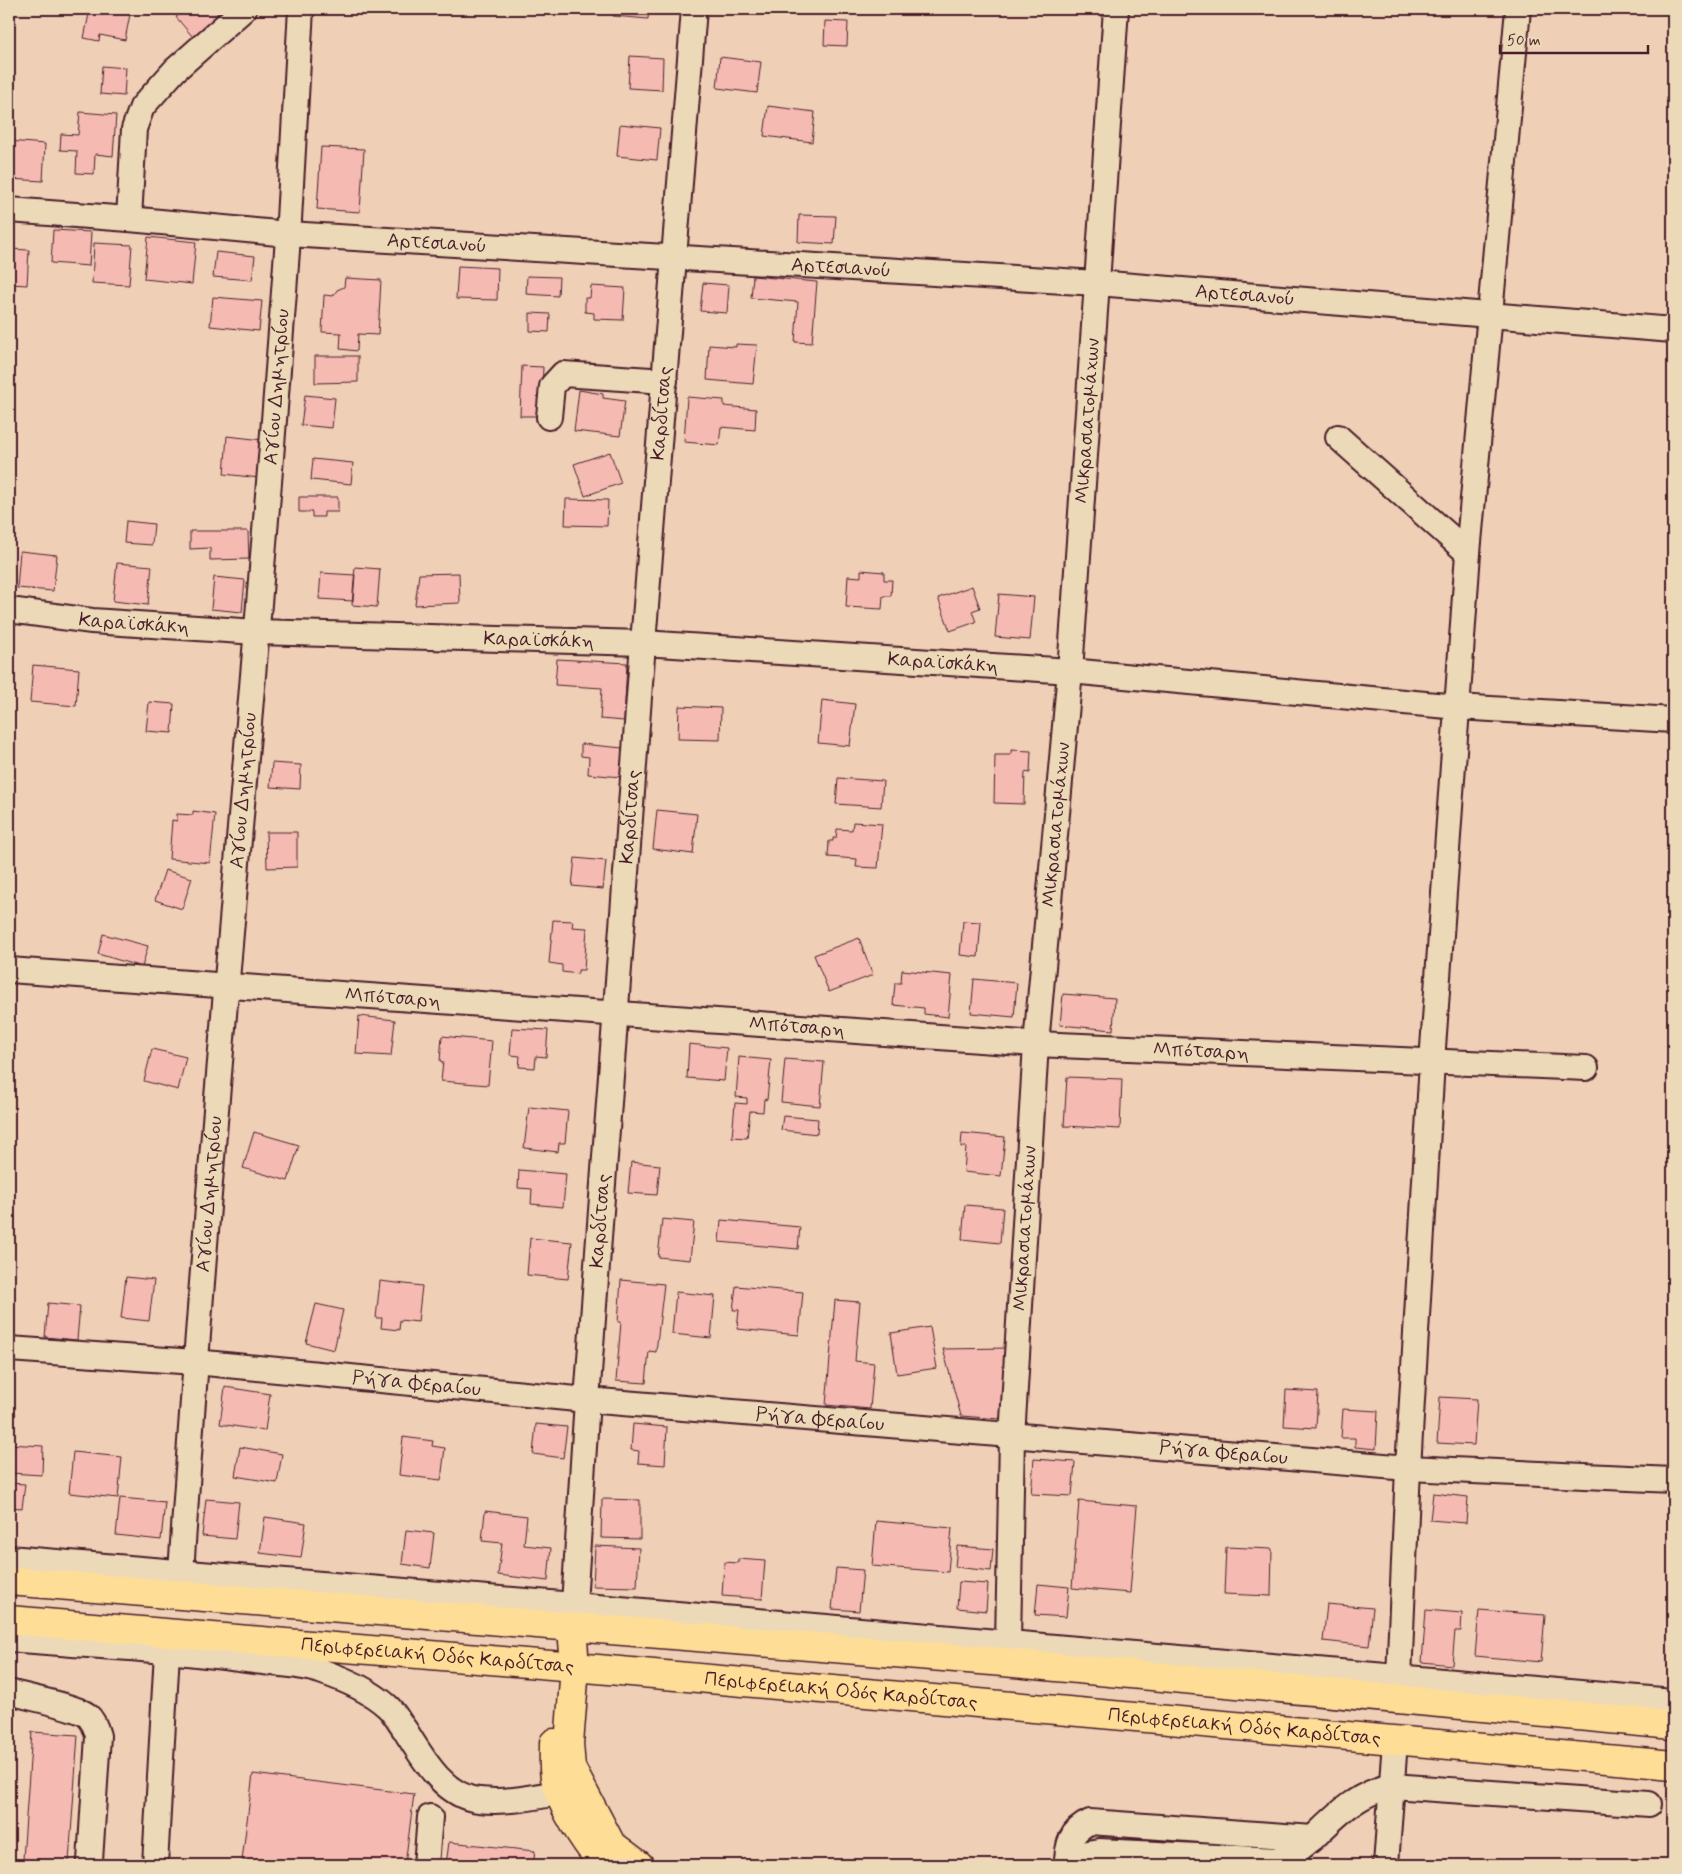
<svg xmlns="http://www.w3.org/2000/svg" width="1682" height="1874" viewBox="0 0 1682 1874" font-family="Mynerve,sans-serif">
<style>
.building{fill:#f5bab2;stroke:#4a1f2b}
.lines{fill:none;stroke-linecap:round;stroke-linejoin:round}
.minor-casing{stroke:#4a1f2b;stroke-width:28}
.major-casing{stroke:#4a1f2b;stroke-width:31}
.minor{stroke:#ecd9b7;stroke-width:24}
.major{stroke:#fedd96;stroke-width:28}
.labels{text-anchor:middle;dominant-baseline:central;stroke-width:4;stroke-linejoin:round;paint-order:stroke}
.street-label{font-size:20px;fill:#4a1f2b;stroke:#ecd9b7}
</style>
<rect width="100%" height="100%" fill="#efd0b6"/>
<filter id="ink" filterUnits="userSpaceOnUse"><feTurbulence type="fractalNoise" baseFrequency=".02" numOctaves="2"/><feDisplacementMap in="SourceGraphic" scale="10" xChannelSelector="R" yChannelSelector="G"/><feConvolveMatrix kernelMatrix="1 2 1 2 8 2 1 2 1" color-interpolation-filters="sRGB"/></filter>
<g filter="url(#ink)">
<path class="building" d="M90,9h41l-6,31 -25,-5 -1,6 -15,-3z
M186,9h27l10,11 -26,22 -21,-25z
M614,9h35l-1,10 -35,-3z
M825,21l23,1 -1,24 -23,-1z
M630,56l33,2 -1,32 -34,-2z
M720,57l41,5 -4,31 -40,-5z
M102,66l24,2 -2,28 -24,-2z
M768,106l47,6 -3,30 -48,-6z
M80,112l36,3 -3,41 -18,-2 -1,20 -18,-1 1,-22 -17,-1 1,-16 17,1z
M620,124l40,4 -3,32 -40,-4z
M9,141l36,3 -2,37 -34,-2z
M321,147l43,2 -4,63 -43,-3z
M799,215l37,1 -2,28 -36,-2z
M53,230l38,2 -2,34 -38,-3z
M148,237l48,5 -4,42 -48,-5z
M94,243l38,2 -3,40 -37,-2z
M9,249l20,1 -2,35 -18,-1z
M216,252l39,4 -3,24 -39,-3z
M458,266l40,2 -1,32 -41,-1z
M527,276l32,1 -1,19 -32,-2z
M753,276l64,6 -5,61 -17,-1 3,-40 -47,-4z
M345,278l36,2 -3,55 -20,-1 -1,17 -17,-2 1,-16 -19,-1 2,-37 9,1 4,-6 7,-3z
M703,283l26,2 -2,28 -27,-2z
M591,286l34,2 -2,32 -29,-1v-6l-9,-1v-14h5z
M213,297l49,4 -3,30 -49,-5z
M530,313l20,1 -1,18 -19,-1z
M736,344l21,1 -4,39 -46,-4 2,-35 27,2z
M315,356h43v26l-43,1z
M522,366l21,1 -2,49h-21z
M579,390l24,4v4l22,3 -5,35 -46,-5z
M305,395l30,3 -3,30 -31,-3z
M687,397l37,3v6l32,3 -1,21 -34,-3 -2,18 -35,-3z
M227,436l36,4 -4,38 -35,-4z
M610,452l11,31 -36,13 -11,-32z
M313,459l40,4 -2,21 -40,-4z
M299,497h39v15h-14v5h-12v-5h-13z
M566,499l42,1 -1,26 -42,-1z
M126,521l28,3 -2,21 -28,-2z
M190,531h58l1,28 -39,1v-12l-20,1z
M20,551l37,4 -4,36 -36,-3z
M117,563l35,3 -4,39 -35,-4z
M355,567l25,2 -3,38 -25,-2z
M861,570l23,2v8h8l-1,16h-8l-1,13 -36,-2 2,-31 13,1z
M321,573l34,2 -2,26 -34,-2z
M459,573l1,30 -45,2 4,-31z
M214,577l31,3 -3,32 -31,-3z
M972,586l8,22 -8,3 4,11 -26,9 -12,-33z
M999,594l35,3 -4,43 -35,-3z
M557,659l70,4 -3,58 -24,-2 2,-31 -47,-3z
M33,665l46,4 -3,37 -46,-4z
M822,700l33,4 -5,42 -32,-3z
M149,702l25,2 -2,29 -26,-2z
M679,706l42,2 -1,32 -42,-1z
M581,744l42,4 -2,29 -33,-3 1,-17 -8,-1z
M1011,750l20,1 -1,22 -5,-1 -1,32 -30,-1 1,-48h16z
M272,763l29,2 -1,24 -30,-2z
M838,778l45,3 -2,26 -45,-3z
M657,810l40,4 -4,40 -40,-5z
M193,811l22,3 -5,49 -41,-4 3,-39 5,1v-7l16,1z
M853,822l29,2 -4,44 -22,-1 1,-8 -29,-2 1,-16h4v-3h3l1,-9 15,1z
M266,832h31v35l-30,1z
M575,858l31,3 -3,28 -31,-3z
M165,870l27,8 -10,31 -27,-9z
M553,920l20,1 -1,6 15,1 -3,42h-6v4l-16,-2v-7l-13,-2z
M963,921l18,1 -3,35 -18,-2z
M103,934l45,12 -6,21 -44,-13z
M859,938l14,37 -44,17 -15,-37z
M902,970l50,5 -4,42 -24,-3v-6l-31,-3 2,-22h6z
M974,979l43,4 -3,34 -43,-4z
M1063,994l52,4 -2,32 -53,-5z
M359,1016l36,4 -4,36 -35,-2z
M512,1028l36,2 -2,27 -10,-1 -1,12 -16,-1 1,-11 -10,-1z
M442,1036l50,5 -4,44 -47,-4 2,-19 -3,-1z
M689,1044l38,4 -3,33 -37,-3z
M152,1049l34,8 -8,33 -34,-9z
M739,1057l32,3 -4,40 -3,-1 -1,13 -13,-1 -3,27 -15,-1 3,-34 12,1v-6l-11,-1z
M785,1059l39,3 -4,44 -39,-4z
M1067,1077l55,2 -2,50 -56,-3z
M529,1107l39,4 -3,32h-6l-1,9 -34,-4z
M783,1116l35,3 -1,15 -36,-4z
M254,1132l45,13 -11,36 -45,-13z
M962,1133l43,4 -4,39 -37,-4 2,-25h-5z
M631,1162l29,3 -3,30 -29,-2z
M519,1170l47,4 -3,33 -32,-3 1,-15 -14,-1z
M965,1205l38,3 -3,35 -38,-4z
M662,1219l32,3 -4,38 -32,-3z
M721,1220l79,7 -2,22 -79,-7z
M530,1238l42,4 -4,37 -41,-4z
M126,1277l28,3 -5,41 -28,-3z
M621,1280l43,4 -8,68 -7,-1 -3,32 -30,-2 5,-59h-3z
M380,1281l42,5 -4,36 -18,-2 -1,10 -18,-2 1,-10h-6z
M736,1286l67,6 -4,43 -62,-6 2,-19h-6z
M676,1292l39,4 -4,42 -39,-4z
M835,1300l25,2 -5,59 19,2 -4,46 -44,-4z
M48,1303l32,3 -3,34 -32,-3z
M316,1304l27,6 -9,40 -28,-7z
M930,1327l7,41 -40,6 -6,-41z
M1007,1348l-7,71 -39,-3 -18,-67z
M225,1387l45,7 -5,37 -45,-7z
M1286,1390l32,2 -2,36 -32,-2z
M1440,1397l37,2 -3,46 -37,-2z
M1343,1409l35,2 -2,38 -21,-2v-9h-14z
M536,1424l31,3 -4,31 -30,-4z
M633,1424l34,3 -2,38 -27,-2 1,-12 -8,-1z
M403,1437l30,4 -1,5 13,2 -4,32 -42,-5z
M9,1444l34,2 -1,29 -33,-2z
M240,1447l42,7 -5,29 -42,-7z
M73,1452l49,5 -4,41 -49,-5z
M1034,1459l41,3 -3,34 -41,-2z
M9,1483l16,1 -3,24 -13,-1z
M1433,1493l35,4 -2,26 -36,-3z
M120,1498l45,4 -4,38 -45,-5z
M206,1499l33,3 -4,37 -33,-3z
M602,1499l38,1v39l-39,-1z
M1079,1501l58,5 -7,87 -58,-5z
M485,1511l42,5 -3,29 27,3 -3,33 -50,-6 4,-32 -20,-2z
M265,1517l41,6 -5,35 -41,-5z
M876,1521l76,7 -4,44 -76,-6z
M406,1530l28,3 -4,35 -28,-4z
M595,1546l44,2 -2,39 -44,-1z
M957,1546l36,3 -2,22 -36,-4z
M1226,1547l46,2 -1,47 -47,-2z
M738,1559l27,2 -3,38 -40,-3 2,-34 14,1z
M836,1568l27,2 -4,41 -27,-2z
M959,1582l29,2 -2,27 -29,-3z
M1038,1584l31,3 -3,30 -31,-2z
M1327,1604l46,4 -4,38 -46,-5z
M1426,1610l36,3 -1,18h-6l-3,34 -30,-3z
M1479,1610l66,5 -4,47 -66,-6z
M32,1732l46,3 -9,127 -46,-3z
M253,1774l161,20 -9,71h-119l-44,-5z
M449,1842l86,9 -2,14h-87z"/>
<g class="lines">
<defs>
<g id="minor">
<path id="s1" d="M9,210l120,9 159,15 809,49 576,47"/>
<path d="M129,219l5,-90 8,-22 33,-37 69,-61"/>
<path d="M549,417l3,-31 11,-12 102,7"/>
<path d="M1338,437l130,116"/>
<path id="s2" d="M9,610l83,11 165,11 386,11 427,28 388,36 215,13"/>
<path id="s3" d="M9,970l1027,74 550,24"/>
<path id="s4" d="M9,1349l186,13 392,38 821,68 265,12"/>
<path d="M9,1558l565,47 1099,96"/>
<path id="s5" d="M181,1573c29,-446 75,-890 107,-1336 5,-76 8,-152 13,-228"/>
<path id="s6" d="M573,1620l14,-220 56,-757 51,-634"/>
<path d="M9,1639c81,7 163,10 244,22 21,3 48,3 67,10 24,8 48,18 67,35 7,6 12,16 18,24 17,27 39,67 74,70 33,4 66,-6 98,-10"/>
<path id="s7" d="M1008,1642l4,-205 24,-393 34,-373 46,-662"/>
<path d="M1399,1678l9,-210 24,-406 36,-509 50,-544"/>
<path d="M9,1692c17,5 65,14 78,23 6,5 9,13 11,21l-8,125 -2,4"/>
<path d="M1067,1860l20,-7 12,-2 177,9 16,-5 21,-17"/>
<path d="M155,1865l12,-213"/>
<path d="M426,1865l4,-48"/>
<path d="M1067,1865c0,-20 4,-35 23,-43l223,16c25,-24 43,-44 79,-52l257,18"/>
<path d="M1386,1865l9,-124"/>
</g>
<g id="major">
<path d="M9,1581l983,80 681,64"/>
<path id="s8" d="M9,1620l566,47 1098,98"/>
<path d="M572,1627l3,40 -6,77 2,24 40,76 28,21"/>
<path d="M554,1743c0,11 -1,24 1,35 6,30 30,63 48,87"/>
</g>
</defs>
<use href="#minor" class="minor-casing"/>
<use href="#major" class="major-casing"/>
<use href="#minor" class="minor"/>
<use href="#major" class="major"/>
</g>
</g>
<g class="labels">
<g class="street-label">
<text stroke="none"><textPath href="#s1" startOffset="429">Αρτεσιανού</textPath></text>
<text stroke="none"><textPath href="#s1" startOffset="834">Αρτεσιανού</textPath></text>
<text stroke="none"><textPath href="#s1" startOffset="1239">Αρτεσιανού</textPath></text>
<text stroke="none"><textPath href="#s5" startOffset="1190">Αγίου Δημητρίου</textPath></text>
<text stroke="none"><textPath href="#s6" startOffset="1210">Καρδίτσας</textPath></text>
<text stroke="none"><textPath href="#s7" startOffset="1224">Μικρασιατομάχων</textPath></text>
<text stroke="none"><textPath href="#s2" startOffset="126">Καραϊσκάκη</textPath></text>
<text stroke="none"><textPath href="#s2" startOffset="531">Καραϊσκάκη</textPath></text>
<text stroke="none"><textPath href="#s2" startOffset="936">Καραϊσκάκη</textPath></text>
<text stroke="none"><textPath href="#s5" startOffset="785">Αγίου Δημητρίου</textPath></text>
<text stroke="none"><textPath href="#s6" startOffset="805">Καρδίτσας</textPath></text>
<text stroke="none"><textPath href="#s7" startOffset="819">Μικρασιατομάχων</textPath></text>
<text stroke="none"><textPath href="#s3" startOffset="385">Μπότσαρη</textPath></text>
<text stroke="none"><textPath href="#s3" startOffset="790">Μπότσαρη</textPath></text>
<text stroke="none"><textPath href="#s3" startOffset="1195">Μπότσαρη</textPath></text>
<text stroke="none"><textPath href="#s5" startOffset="380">Αγίου Δημητρίου</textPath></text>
<text stroke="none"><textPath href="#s6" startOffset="400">Καρδίτσας</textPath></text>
<text stroke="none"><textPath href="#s7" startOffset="414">Μικρασιατομάχων</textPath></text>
<text stroke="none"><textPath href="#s4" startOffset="409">Ρήγα Φεραίου</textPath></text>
<text stroke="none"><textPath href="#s4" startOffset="814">Ρήγα Φεραίου</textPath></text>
<text stroke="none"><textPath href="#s4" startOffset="1219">Ρήγα Φεραίου</textPath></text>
<text stroke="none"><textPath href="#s8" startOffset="430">Περιφερειακή Οδός Καρδίτσας</textPath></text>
<text stroke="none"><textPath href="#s8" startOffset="835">Περιφερειακή Οδός Καρδίτσας</textPath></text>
<text stroke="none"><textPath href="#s8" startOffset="1240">Περιφερειακή Οδός Καρδίτσας</textPath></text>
</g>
</g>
<rect width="1682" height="1874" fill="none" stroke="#ecd9b7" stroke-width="30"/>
<rect x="15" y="15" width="1652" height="1844" fill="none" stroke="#4a1f2b" stroke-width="2" filter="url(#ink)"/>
<path d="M1500 45v8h148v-8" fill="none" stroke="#4a1f2b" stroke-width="2.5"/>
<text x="1507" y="45" font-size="15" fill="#4a1f2b" stroke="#ecd9b7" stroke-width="4" paint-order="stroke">50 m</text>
</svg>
